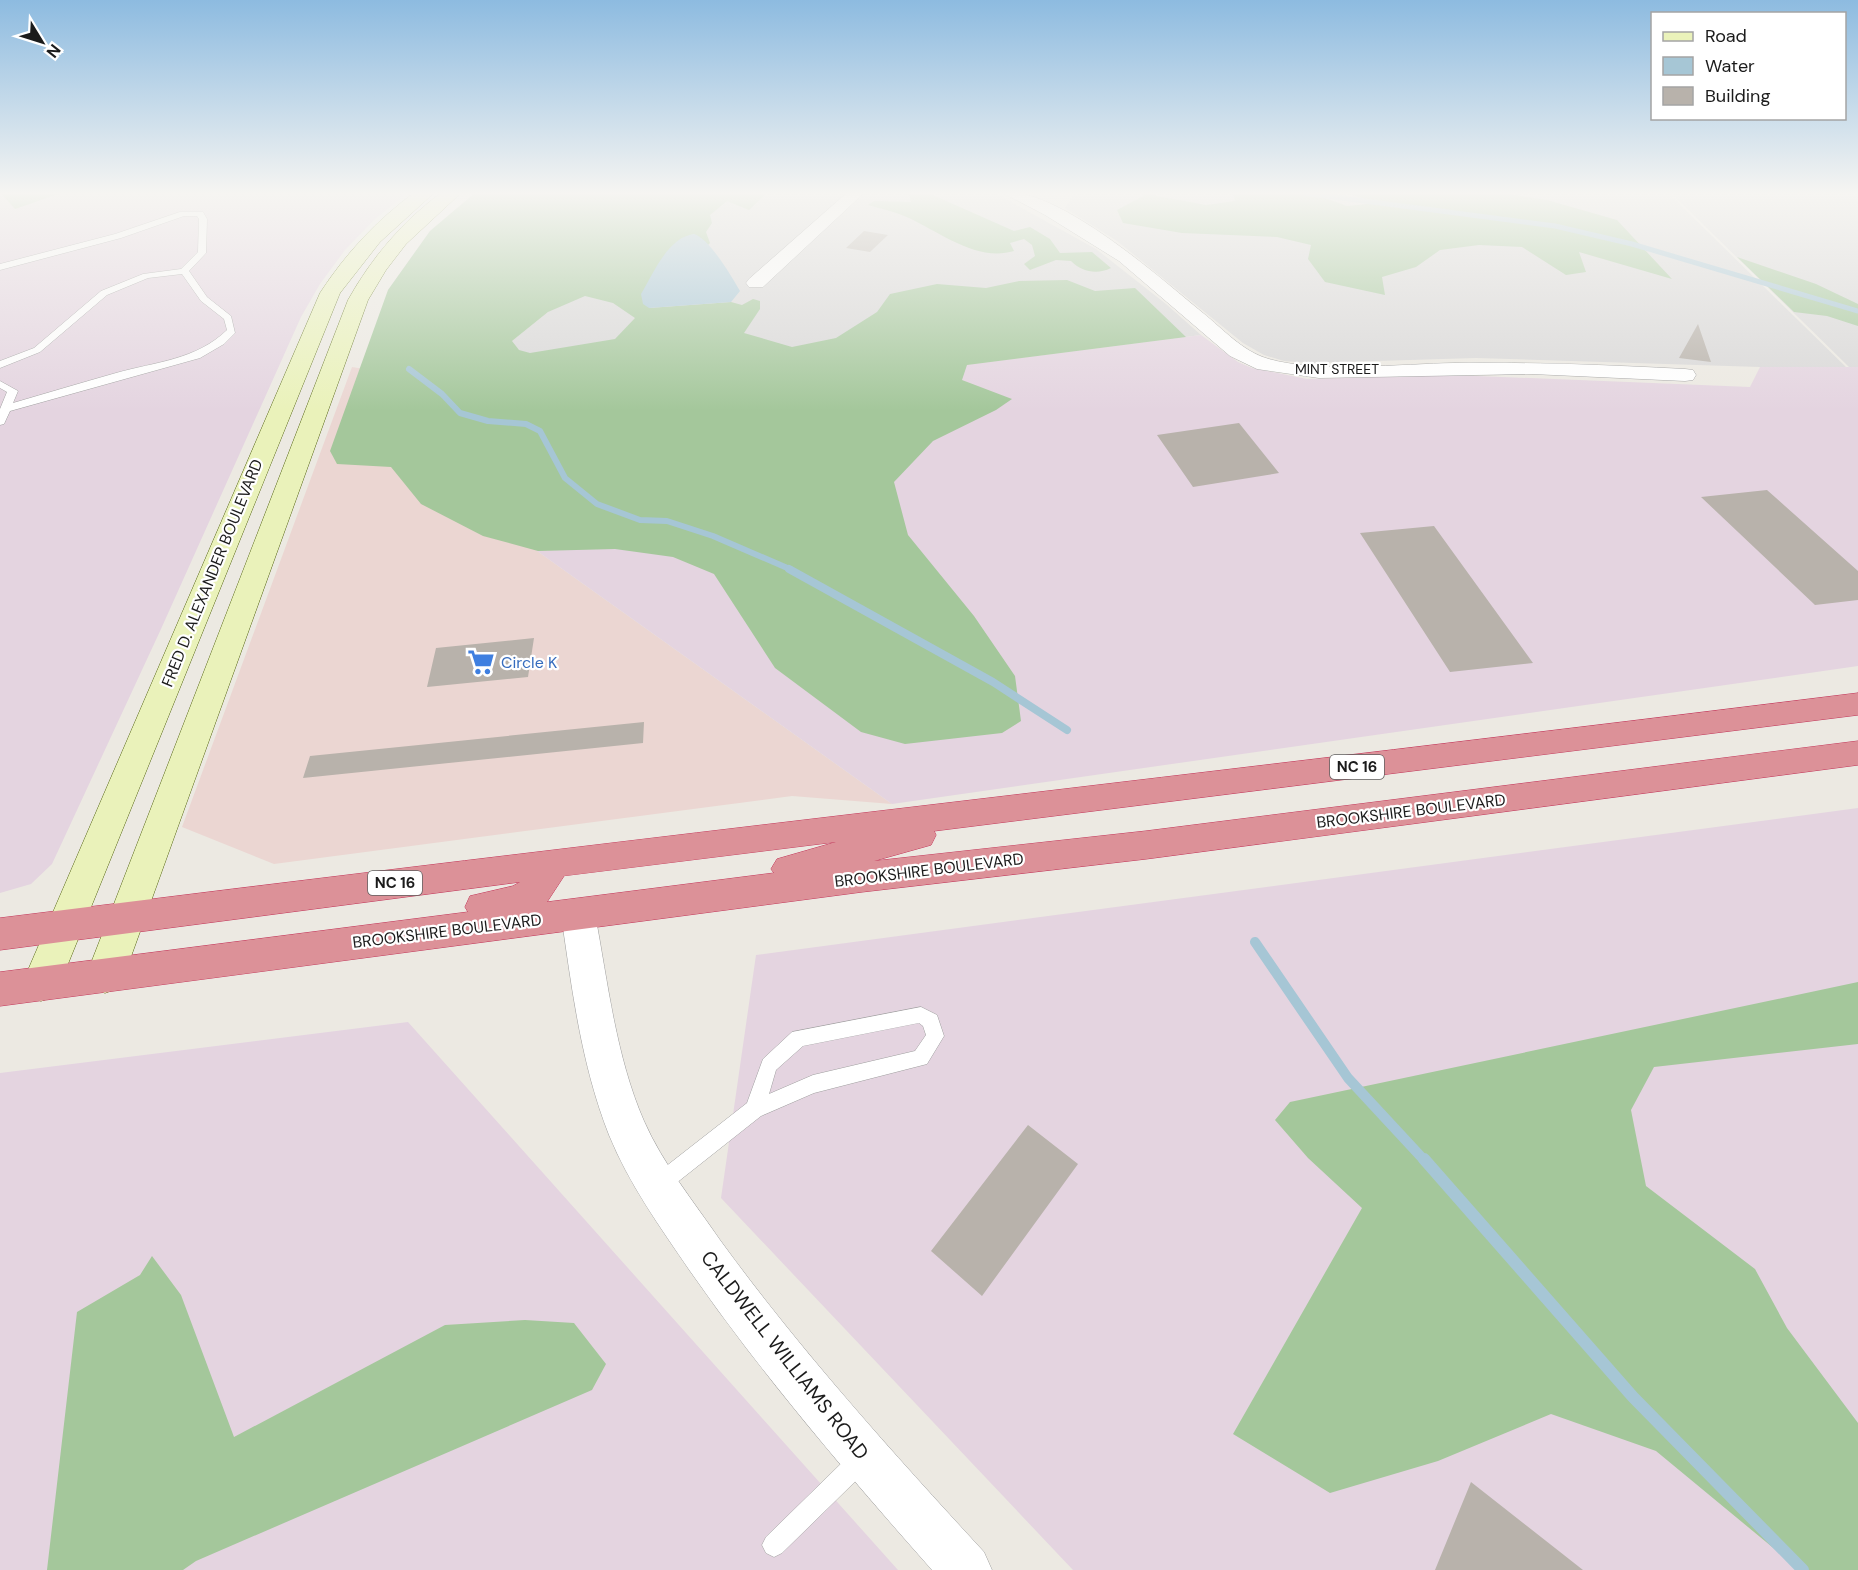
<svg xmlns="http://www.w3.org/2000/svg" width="1858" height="1570" viewBox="0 0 1858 1570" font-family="'DM Sans',sans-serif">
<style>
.residential{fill:#d9d8d8}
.commercial{fill:#ebd6d2}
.industrial{fill:#e4d4e0}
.forest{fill:#a4c79b;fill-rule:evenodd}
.water{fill:#a6c6d5}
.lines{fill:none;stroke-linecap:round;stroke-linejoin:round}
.stream-far4{stroke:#a6c6d5;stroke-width:5}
.stream-far3{stroke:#a6c6d5;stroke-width:6}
.stream-far2{stroke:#a6c6d5;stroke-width:8}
.stream-far1{stroke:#a6c6d5;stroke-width:10}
.stream{stroke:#a6c6d5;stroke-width:12}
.building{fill:#b8b2ab}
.lane-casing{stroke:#9f9f9f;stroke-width:1}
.street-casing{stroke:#9f9f9f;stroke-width:1}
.secondary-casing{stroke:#546510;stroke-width:1}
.highway-casing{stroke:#c23659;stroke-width:1}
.lane{fill:#fff;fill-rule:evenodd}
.street{fill:#fff;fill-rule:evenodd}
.secondary{fill:#eaf2ba;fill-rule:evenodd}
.highway{fill:#dc9198;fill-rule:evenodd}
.labels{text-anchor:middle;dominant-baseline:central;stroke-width:4.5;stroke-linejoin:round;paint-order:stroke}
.far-street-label{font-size:14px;fill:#1b1b1b;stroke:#fff}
.shield{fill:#fff;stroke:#5f5f5f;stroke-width:1.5}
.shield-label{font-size:15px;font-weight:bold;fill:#1b1b1b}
.street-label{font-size:16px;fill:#1b1b1b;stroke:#fff}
.shop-label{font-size:16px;fill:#366cbe;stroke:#fff;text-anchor:start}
.near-street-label{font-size:20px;fill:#1b1b1b;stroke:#fff}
</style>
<rect width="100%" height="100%" fill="#ece9e2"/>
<path class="residential" d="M698,192h295l103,57 70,55 35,31 -471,60 -272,-11z
M1075,192h592l179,175h-86l-284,-9 -166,5 -26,-2 -20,-6 -21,-12 -126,-102 -52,-33z
M1670,192h188v175h-9z"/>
<path class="commercial" d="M352,367l106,17 -74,58 508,362 -100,-8 -518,68 -92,-37z"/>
<path class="industrial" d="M0,192h409l-34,27 -30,31 -25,34 -19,33 -140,312 -109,235 -21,20 -31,9z
M476,192h222l-239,191 271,12 471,-60 37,27 14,6 55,11 146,-4 297,12 10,-20h98v299l-966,138 -508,-362 4,-152 42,-59z
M1858,808v762h-785l-352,-372 35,-243z
M408,1022l490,548h-898v-497z"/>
<path class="forest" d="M0,192h64l-49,17z
M476,192h297l-6,1 -18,17 -22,-9 -17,14 2,8 -6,9 4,11 -2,2 -14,-11c-35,11 -39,42 -45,74l82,-6 11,3 11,-6 7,2v8l-16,24 48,14 44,-9 41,-26 13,-18 47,-10 49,4 33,-7 48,-1 28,11 40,-3 51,49 -219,28 -5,15 50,19 -16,11 -63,31 -39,41 14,53 66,81 41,60 6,45 -19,12 -97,11 -44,-12 -86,-64 -61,-94 -41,-17 -58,-8 -77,2 -55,-15 -62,-32 -30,-37 -54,-3 -7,-13 58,-161 42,-59zM585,296l28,7 22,15 -20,21 -85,14 -11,-3 -7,-9 36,-29z
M905,192h21l88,39 16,-4 20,12 10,14 32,-1 19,16c-14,7 -29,4 -40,-7l-15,-1 -26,10 -6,-6 11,-8 -3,-11 -8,-6 -14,4 4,8c-37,11 -73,-18 -105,-33 -13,-6 -27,-9 -41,-13l6,-4 37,1 -2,-8z
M1213,192h96l38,14 29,-3 -32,-11h150l53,8 70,20 55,59 -93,-27 7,20 -20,3 -44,-28 -43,-2 -39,5 -24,17 -34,10 3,18 -60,-13 -17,-23 3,-14 -34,-8 -95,-4 -59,-10 -6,-13 30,-16 59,11 29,-4 -2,-7z
M1737,257l79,27 42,20v22l-31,-10 -33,-4z
M1858,982v62l-204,23 -23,43 15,76 109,83 32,59 71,95v147h-58l-144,-119 -105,-37 -113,47 -108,32 -97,-59 129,-226 -54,-50 -33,-38 15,-18z
M152,1256l29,39 53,142 211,-112 80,-5 49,3 32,41 -14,26 -396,171 -13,9h-136l30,-258 63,-37z"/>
<path class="water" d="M694,234c15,4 38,43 46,57l-9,11 -82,6 -6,-4 -2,-10c12,-20 27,-57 53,-60z"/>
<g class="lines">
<path class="stream-far4" d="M1296,192l259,34 77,18 226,67"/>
<path class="stream-far3" d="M409,369l33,25 18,19 28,8 38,3 14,7 25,47 32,26 43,16 27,1 46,15 79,34"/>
<path class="stream-far2" d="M789,569l204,113 74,48"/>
<path class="stream-far1" d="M1255,942l93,136 77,83"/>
<path class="stream" d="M1424,1159l209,238 170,173"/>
</g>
<path class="building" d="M864,231l24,4 -18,17 -24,-4z
M1698,324l13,38 -32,-4z
M1239,423l40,50 -86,14 -36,-52z
M1767,490l91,81v29l-43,5 -114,-108z
M1434,526l99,137 -83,9 -90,-139z
M534,638l-6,39 -101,10 9,-39z
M644,722l-1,21 -340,35 7,-22z
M1028,1125l50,39 -96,132 -51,-45z
M1471,1482l112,88h-148z"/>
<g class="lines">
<defs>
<path id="lane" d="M180,212h23l4,7 -1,34 -17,18 18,26 24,19 4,17 -11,11 -24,14 -190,53 -6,13 -4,1v-16l7,-17 -7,-4v-7l18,10 -5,12c34,-10 68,-20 103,-30 39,-11 80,-13 111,-43l-3,-11 -23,-18 -19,-27 -34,4 -41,17 -67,57 -40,16v-7l34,-13 67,-57 42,-17 38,-5 17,-17 1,-33 -2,-3h-13l-63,22 -121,32v-6l115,-30z
M921,1007l16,8 7,21 -17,28 -113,29 -53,23 -96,76 -7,3 -7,-3 -3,-7 3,-7 96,-75 16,-44 29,-27zM919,1023l4,3 3,9 -11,16 -102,24 -44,19 7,-24 27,-24z
M862,1448l8,3 3,8 -3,8 -88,86 -8,4 -8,-4 -4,-8 4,-8 88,-86z"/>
<path id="street" d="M848,192h17l-102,95h-14l-3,-4 3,-4z
M1001,192c56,-6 158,85 202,121 20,16 40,39 66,46 47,14 134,5 185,4 77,-1 154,2 231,6l8,1 3,5 -3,5 -8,1 -153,-7 -213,4 -62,-9 -27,-13 -111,-95 -74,-46z
M578,899l12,4 5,11c13,69 21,143 49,207 19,43 50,81 76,119 80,110 172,212 264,312l8,18h-60c-85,-96 -169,-194 -242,-299 -30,-44 -61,-87 -81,-136 -28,-71 -37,-146 -48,-221l5,-11z"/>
<path id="secondary" d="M415,192h20l-55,50 -40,51 -285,703 -14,5 -14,-5 -5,-12 298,-691c26,-40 57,-73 95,-101z
M442,192h20l-56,52 -20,26 -18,30 -244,676 -6,12 -13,5 -13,-5 -6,-12 262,-676c24,-43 55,-79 94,-108z"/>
<path id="highway" d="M1858,693v22l-924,116 2,4 -5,10 -57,16 272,-30 712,-90v24l-712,94 -284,33 -862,114v-34l468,-60 -3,-5 5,-11 43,-10 7,-4 -520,68v-32c619,-78 1239,-148 1858,-225zM836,842l-59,17 -6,10 3,4 -227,29 17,-26z"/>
</defs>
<use href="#lane" class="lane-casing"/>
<use href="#street" class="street-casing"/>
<use href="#secondary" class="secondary-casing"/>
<use href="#highway" class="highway-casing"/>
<use href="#lane" class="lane"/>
<use href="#street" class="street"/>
<use href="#secondary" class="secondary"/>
<use href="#highway" class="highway"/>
</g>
<linearGradient id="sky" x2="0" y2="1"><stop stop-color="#8dbbe0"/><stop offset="0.47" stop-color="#f6f5f2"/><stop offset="1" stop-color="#f6f5f2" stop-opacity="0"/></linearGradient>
<rect width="1858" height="411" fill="url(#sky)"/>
<defs>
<symbol id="supermarket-bare" viewBox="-9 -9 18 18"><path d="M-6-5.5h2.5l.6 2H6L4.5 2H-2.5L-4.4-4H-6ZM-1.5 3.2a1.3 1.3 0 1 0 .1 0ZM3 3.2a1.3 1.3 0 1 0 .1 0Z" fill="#3f7fe0" stroke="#fff" stroke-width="2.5" paint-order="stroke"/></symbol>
</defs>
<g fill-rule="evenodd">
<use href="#supermarket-bare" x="462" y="643" width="38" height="38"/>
</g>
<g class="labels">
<g class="far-street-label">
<text x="1337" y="369">MINT STREET</text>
</g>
<g class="shield">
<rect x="1330" y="755" width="54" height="24" rx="4.5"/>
<rect x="368" y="871" width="54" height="24" rx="4.5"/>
</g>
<g class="shield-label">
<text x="1357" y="767">NC 16</text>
<text x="395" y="883">NC 16</text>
</g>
<g class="street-label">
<text transform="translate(212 573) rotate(-68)">FRED D. ALEXANDER BOULEVARD</text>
<text transform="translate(1411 811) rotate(-7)">BROOKSHIRE BOULEVARD</text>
<text transform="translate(929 870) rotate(-7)">BROOKSHIRE BOULEVARD</text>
<text transform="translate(447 931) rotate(-7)">BROOKSHIRE BOULEVARD</text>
</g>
<g class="shop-label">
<text x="501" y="662">Circle K</text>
</g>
<g class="near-street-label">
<text transform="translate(785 1355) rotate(52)">CALDWELL WILLIAMS ROAD</text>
</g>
</g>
<rect x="1651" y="12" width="195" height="108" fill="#ffffff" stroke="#a4a4a4" stroke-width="1.5"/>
<rect x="1663" y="32" width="30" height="9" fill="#eaf2ba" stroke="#a4a4a4" stroke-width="1.5"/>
<text x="1705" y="42" font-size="18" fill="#1b1b1b">Road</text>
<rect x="1663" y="57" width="30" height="18" fill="#a6c6d5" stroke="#a4a4a4" stroke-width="1.5"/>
<text x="1705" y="72" font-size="18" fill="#1b1b1b">Water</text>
<rect x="1663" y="87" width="30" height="18" fill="#b8b2ab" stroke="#a4a4a4" stroke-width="1.5"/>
<text x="1705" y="102" font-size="18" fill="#1b1b1b">Building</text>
<g transform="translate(42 42) rotate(128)" stroke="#ffffff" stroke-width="4.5" paint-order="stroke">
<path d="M0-4.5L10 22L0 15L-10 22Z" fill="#1b1b1b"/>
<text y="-9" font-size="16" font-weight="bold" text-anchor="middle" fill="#1b1b1b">N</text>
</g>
</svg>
